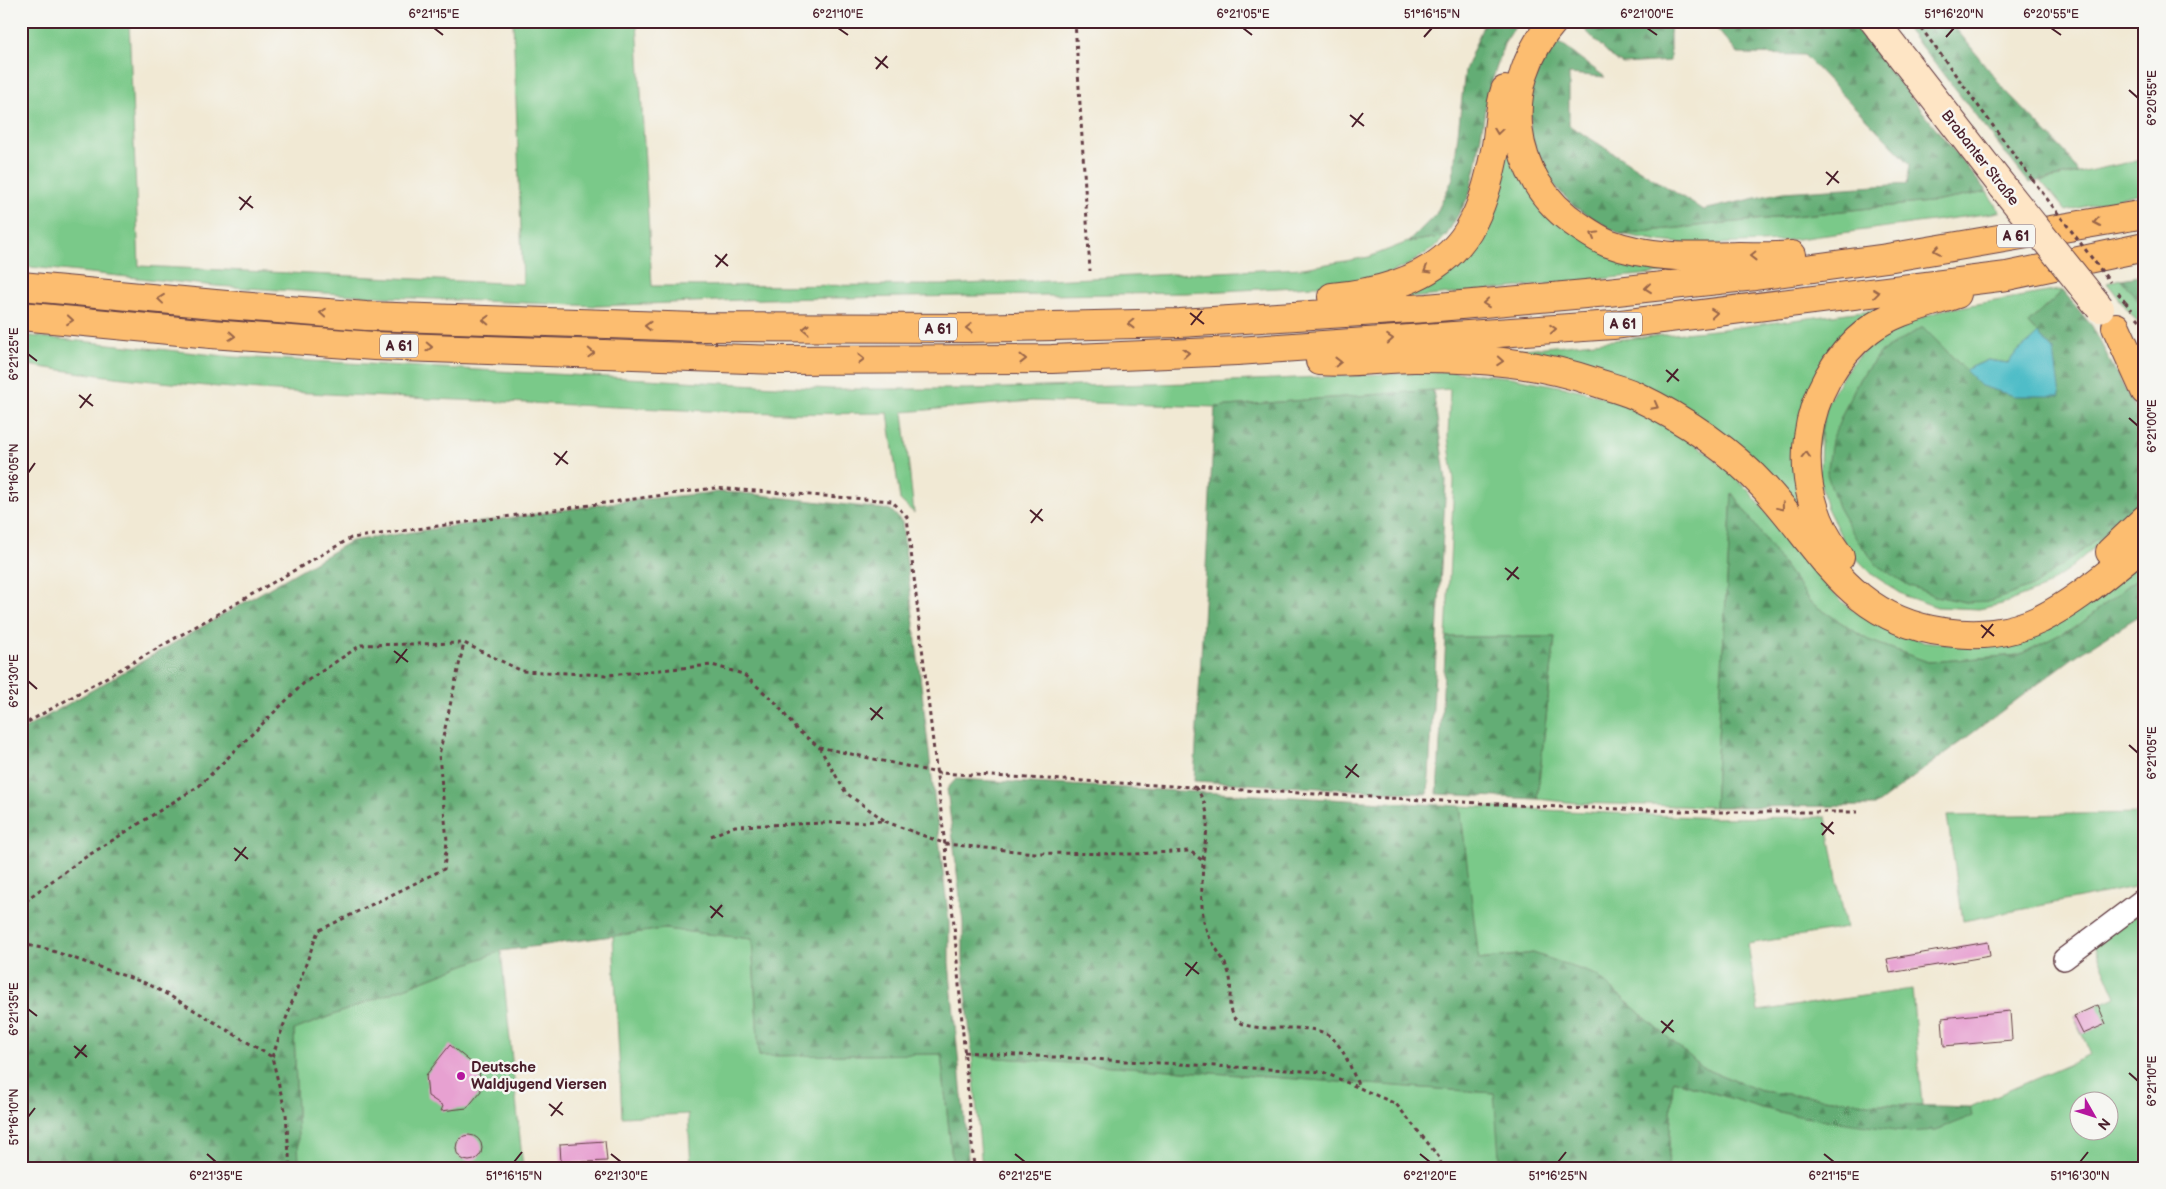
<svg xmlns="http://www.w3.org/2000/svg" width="2166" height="1189" viewBox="0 0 2166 1189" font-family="'Balsamiq Sans',sans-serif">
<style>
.grass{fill:#7ac989;stroke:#62745a;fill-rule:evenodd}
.forest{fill:url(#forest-firs);stroke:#566650}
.water{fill:#50bdc8;stroke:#4d6e7a}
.building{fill:#e7a1d1}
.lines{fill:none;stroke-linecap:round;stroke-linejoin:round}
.street-casing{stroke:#633d44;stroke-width:24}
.secondary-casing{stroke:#633d44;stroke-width:30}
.highway-casing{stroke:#633d44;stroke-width:30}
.path{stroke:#633d44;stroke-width:3;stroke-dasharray:4 4;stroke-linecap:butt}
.street{stroke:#fff;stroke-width:21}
.secondary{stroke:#fee5c5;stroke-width:28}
.highway{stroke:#fcbd6f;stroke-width:28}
.secondary-bridge-casing{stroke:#633d44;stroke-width:30;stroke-linecap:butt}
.path-bridge{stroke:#633d44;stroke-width:3;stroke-dasharray:4 4;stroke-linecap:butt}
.secondary-bridge{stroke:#fee5c5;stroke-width:28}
.oneway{stroke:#9a664a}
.ticks{fill:none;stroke:#4a1f2b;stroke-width:2}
.poi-dot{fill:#b5179e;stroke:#f6f6f2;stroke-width:2}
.labels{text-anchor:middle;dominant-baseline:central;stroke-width:5;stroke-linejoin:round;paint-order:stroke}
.shield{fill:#f6f6f2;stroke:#7e6067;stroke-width:1}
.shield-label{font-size:14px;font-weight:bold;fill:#4a1f2b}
.street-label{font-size:15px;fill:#4a1f2b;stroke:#f6f6f2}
.poi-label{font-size:15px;font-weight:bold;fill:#4a1f2b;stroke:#f6f6f2;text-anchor:start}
.neatline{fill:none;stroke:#4a1f2b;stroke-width:2}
.ticks-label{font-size:12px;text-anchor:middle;fill:#4a1f2b}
</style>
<defs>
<pattern id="forest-firs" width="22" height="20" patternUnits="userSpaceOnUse" patternTransform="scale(1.25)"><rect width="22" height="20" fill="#63ad75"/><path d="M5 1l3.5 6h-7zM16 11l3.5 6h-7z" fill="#548c60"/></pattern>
</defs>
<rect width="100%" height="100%" fill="#f6f6f2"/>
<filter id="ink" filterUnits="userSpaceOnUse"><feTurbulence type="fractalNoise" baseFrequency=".02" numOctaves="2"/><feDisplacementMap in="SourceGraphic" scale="10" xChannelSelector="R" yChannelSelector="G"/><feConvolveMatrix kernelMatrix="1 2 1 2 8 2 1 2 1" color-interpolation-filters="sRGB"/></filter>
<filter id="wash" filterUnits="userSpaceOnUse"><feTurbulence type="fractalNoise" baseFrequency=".0096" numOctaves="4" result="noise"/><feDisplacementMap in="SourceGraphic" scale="20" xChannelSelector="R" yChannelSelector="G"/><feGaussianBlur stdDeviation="1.12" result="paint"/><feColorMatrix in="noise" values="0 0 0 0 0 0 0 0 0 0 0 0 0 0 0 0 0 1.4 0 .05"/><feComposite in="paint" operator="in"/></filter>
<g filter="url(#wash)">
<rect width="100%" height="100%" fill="#f1e9d4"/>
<path class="grass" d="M21,21h108l10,245 384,18 -10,-263h124l15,265 291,-1 360,-17 66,-11 39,-15 38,-6 -11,11 -27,18 -29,13 -48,7 -144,8 -422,6 -167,7 -211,-9 -171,-11 -195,-20z
M1509,118l44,96 148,55 -341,34 81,-36z
M2145,159v33l-79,19 -25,-30z
M1987,192l13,20 -218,29 -86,4 -36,-4 -40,-7 319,-33z
M2121,279l24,30v23l-38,-49z
M2059,290l4,1 -35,32 10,11c-10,12 -21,15 -30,29l-20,-3 -23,10 -42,-43 -41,24 -22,27 -15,30 63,177 27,11 31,6 155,-80 24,-29 -7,16 -71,62 -26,18 -39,15 -23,5 -42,-2 -32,-11 -32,-21 -25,-25 -22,-44 -11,-48 13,-57 18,-30 25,-29 29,-16 42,-16z
M1886,308l-62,61 -7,168 -69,-77 -243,-109 219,-22z
M21,335l214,22 597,32h136l221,-6 257,-12 64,6 69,13 36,11 34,16 58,35 41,38 80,97 19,19 24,15 50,20 56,6 168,-89v14l-66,53 -60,30 -91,7 -60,-22 -57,-37 -79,-109 -18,313 -137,-4 -40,-4 18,-162h-109l8,-156 -6,-44 2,-48 -235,18 -183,-6 -129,11 11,101 -14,-13 -12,-87c-127,3 -256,-6 -384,-11 -161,-7 -323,-12 -483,-38z
M1460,806l254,12 112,-1 20,111 -98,16 10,67 154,-22 10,116 -46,-1 -115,-13 -58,-23 -107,-93 -63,-22 -55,7z
M2145,813v72l-182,36 -16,-105z
M2145,909v259h-477l5,-88 89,28 41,9 133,13 35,-14 -1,-9 121,-52 -17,-39 42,-19 -23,-54zM2078,1102h30v30h-30z
M664,929l88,10 7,117 182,-2 12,114h-262l-3,-54 -66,3 -9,-181z
M501,951l22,217h-224l-5,-138z
M972,1056l523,37 5,75h-518z"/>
<path class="forest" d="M1485,21h34l-15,23 -17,53 -11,71 -7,28 -23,40 -38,6 28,-28 17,-36 12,-108z
M1576,21h96l-2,1v39l-47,3 -8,-4z
M1710,21h140l137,171 -48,9 -319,33 -46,-27 -28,-31 -15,-39 -2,-44 24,-55 52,39 -36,-3v51l134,85 80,-18 124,-8 3,-20 -106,-109 -66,-1z
M1901,21h49l55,69 60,62 13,21 -49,10z
M2145,275v34l-24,-30z
M2063,291l29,35 53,102v65l-24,29 -86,63 -43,16 -26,1 -31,-6 -27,-11 -30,-19 -21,-26 -19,-33 -11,-33 5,-34 13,-32 15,-30 22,-27 41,-24 58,59 73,-35 -26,-28z
M1433,390l13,91 -18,313 -234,-13 21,-374z
M718,492l24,1 149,17 11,12 47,401v40l20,205h-16l-12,-114 -182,2 -7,-117 -88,-10 -163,22 -207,79 5,138h-278v-437l330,-190 274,-40z
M1732,493l79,110 57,37 60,22 91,-7 60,-30 66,-53v40l-71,45 -199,149 -161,1z
M1446,637h109l-18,162 -100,-5z
M956,779l504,27 19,154 54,-7 63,22 107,93 58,23 115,13 94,3 2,9 -36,14 -26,2 -107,-15 -41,-9 -89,-28 -5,88h-168l-6,-75 -522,-37 -9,-95v-38l-16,-134z"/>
<path class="water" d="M2038,334l16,17 6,45h-46l-33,-10 -16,-16 23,-10 20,3c10,-15 19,-17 30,-29z"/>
<g id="blocks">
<path class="building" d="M1988,942l2,14 -100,17 -3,-14z
M2098,1005l8,19 -23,10 -9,-18z
M2010,1011l2,29 -68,6 -2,-28z
M450,1045l29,24 2,22 -14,17 -26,3 2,-5 -15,-10 -2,-21z
M456 1148a13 13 0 1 1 26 0a13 13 0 1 1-26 0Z
M605,1141l2,20 -46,2 -1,-19z"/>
</g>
</g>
<g filter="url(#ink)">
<use href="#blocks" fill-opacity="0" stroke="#633d44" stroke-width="1"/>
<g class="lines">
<defs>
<path id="street" d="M2064,959l81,-61"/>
<path id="secondary" d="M1874,21l129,166"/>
<path id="highway" d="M1554,21c-56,63 -47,158 25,205 9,6 19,13 29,17 43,16 87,14 131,13 18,0 36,1 53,-1
M21,286l205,19 140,11 331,11 272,1 211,-5 247,-15 181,-16 147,-16 132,-18 258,-44
M1332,297c54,-5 115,-22 141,-75 12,-23 18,-51 23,-76 3,-19 3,-38 9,-56
M21,316l190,18 163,12 403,14 275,-1 185,-8 376,-26 394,-49 138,-29
M2116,327l29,64
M1320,361c32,3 64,-3 95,-3 66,0 121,4 183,25 12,4 25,7 36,12 48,23 95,54 131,93 58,63 84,131 179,144 35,5 65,2 97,-13 38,-19 70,-49 104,-75
M2110,552l35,-33
M1840,557c-54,-71 -41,-173 29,-227 25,-19 59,-26 88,-36"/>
</defs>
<use href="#street" class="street-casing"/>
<use href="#secondary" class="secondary-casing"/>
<use href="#highway" class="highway-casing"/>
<path class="path" d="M1075,21l15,250
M1916,21l116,158
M2125,302l7,8
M2137,317l8,9
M21,726l330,-188 363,-50 178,13 15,16 47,407 20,244
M819,747l27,46 38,27
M1195,787c21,27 9,47 8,76 -1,23 -4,50 5,71 7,15 19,28 22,44 2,10 -2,23 1,34 10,30 77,4 101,26 13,12 20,33 27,49
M711,836l24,-10 149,-5 62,23 89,9 99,1 56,-3 13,10
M21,908l9,-11 51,-37 118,-74 105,-103 57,-38 103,-2 58,28 87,4 103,-10 31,9 32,28 21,27 23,18 119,26 595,33 176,6h149
M21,944l26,5 101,35 31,17 93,56 14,57 4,54
M964,1052l359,20 73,32 35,43 9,12 2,9
M272,1057l46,-126 126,-62 3,-28 -8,-86 25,-112"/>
<use href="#street" class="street"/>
<use href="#secondary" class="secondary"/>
<use href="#highway" class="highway"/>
<defs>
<path id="secondary-bridge" d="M2003,187l97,121"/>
</defs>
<use href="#secondary-bridge" class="secondary-bridge-casing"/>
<path class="path-bridge" d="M2032,179l78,103
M2118,293l7,9"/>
<use href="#secondary-bridge" class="secondary-bridge"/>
</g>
<defs><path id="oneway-chevron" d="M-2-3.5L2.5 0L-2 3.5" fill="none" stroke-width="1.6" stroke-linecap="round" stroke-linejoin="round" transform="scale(1.25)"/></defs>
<g class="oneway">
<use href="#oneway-chevron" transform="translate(1498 131) rotate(98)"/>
<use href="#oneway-chevron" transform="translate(2097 222) rotate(170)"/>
<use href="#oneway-chevron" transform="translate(1594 235) rotate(-151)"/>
<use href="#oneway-chevron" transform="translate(1937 250) rotate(170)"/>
<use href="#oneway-chevron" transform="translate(1753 256) rotate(179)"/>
<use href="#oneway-chevron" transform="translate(1427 270) rotate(150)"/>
<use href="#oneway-chevron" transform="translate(1648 288) rotate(174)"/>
<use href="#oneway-chevron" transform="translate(1876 293) rotate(-7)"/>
<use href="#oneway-chevron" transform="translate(161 299) rotate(-174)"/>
<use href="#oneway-chevron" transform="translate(1486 303) rotate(175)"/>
<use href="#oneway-chevron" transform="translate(323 313) rotate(-176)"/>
<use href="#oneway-chevron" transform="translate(1714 313) rotate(-6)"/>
<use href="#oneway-chevron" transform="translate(70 320) rotate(5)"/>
<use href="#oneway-chevron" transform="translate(486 320) rotate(-178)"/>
<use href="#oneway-chevron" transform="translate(1131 324) rotate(179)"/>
<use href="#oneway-chevron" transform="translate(648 326) rotate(-178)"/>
<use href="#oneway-chevron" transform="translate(969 328) rotate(179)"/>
<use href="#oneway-chevron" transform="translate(806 329) rotate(-179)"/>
<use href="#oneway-chevron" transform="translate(1553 329) rotate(-4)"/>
<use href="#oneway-chevron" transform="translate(232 336) rotate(4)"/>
<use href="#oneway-chevron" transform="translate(1390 339) rotate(-4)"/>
<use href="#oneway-chevron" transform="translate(429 347) rotate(2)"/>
<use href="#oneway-chevron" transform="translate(591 353) rotate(2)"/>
<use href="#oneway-chevron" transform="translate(1186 353) rotate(-3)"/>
<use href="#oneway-chevron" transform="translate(861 359)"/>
<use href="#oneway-chevron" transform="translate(1023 359)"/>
<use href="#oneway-chevron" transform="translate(1500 361) rotate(4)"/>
<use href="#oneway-chevron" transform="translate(1338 362) rotate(-1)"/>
<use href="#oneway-chevron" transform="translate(1655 406) rotate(28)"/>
<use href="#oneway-chevron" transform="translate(1806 455) rotate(-89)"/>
<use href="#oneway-chevron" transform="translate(1781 507) rotate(50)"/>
</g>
</g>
<path class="ticks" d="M434,28l9,7M838,28l10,7M1243,28l9,7M1647,28l10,7M2051,28l10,7M1424,37l8,-9M1946,37l8,-9M875,57l13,11M876,69l11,-13M2129,90l9,8M1350,115l14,11M1352,127l11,-14M1826,172l13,11M1827,185l11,-14M239,197l14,11M240,210l11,-14M715,255l13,11M716,267l11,-13M1190,313l14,11M1191,325l11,-14M28,354l9,7M1666,370l13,11M1667,382l11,-13M79,395l14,11M80,408l11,-14M2129,418l9,8M554,453l14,11M556,465l11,-14M28,473l7,-10M1030,510l13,11M1031,523l11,-14M1505,568l14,11M1507,580l11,-13M1981,625l13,11M1982,638l11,-14M394,651l14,11M396,663l11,-14M28,681l9,8M870,708l13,11M871,720l11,-13M2129,745l9,8M1345,766l14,11M1346,778l11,-14M1821,823l13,11M1822,835l11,-13M234,848l14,11M235,861l11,-14M710,906l13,11M711,918l11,-13M1185,963l14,11M1186,976l11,-14M28,1009l9,7M1661,1021l13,11M1662,1033l11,-13M74,1046l13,11M75,1058l11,-13M2129,1073l9,8M549,1104l14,11M551,1116l11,-14M28,1117l7,-9M207,1154l9,8M611,1154l10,8M1015,1154l10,8M1420,1154l10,8M1824,1154l10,8M514,1162l8,-10M1558,1162l8,-10M2080,1162l8,-10"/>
<circle class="poi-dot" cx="461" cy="1076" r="5"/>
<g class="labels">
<g class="shield">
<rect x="1997" y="224.5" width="38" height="23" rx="4"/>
<rect x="1604" y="312.5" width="38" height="23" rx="4"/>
<rect x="919" y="317.5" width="38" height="23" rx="4"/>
<rect x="380" y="334.5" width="38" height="23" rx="4"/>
</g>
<g class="shield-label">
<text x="2016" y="236">A 61</text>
<text x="1623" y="324">A 61</text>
<text x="938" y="329">A 61</text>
<text x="399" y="346">A 61</text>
</g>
<g class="street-label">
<text transform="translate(1980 158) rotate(52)">Brabanter Straße</text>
</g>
<g class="poi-label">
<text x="471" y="1067">Deutsche<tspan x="471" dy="17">Waldjugend Viersen</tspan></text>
</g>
</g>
<rect width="2166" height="1189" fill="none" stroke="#f6f6f2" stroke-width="55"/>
<g transform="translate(2094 1116) rotate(129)"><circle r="24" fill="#f6f6f2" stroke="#b1a0a2"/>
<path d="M0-4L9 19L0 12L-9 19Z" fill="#b5179e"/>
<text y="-8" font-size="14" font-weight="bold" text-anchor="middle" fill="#4a1f2b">N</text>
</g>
<rect x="28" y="28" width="2110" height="1134" class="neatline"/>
<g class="ticks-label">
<text x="434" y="18">6°21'15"E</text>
<text x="838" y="18">6°21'10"E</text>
<text x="1243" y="18">6°21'05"E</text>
<text x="1432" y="18">51°16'15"N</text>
<text x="1647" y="18">6°21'00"E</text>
<text x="1954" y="18">51°16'20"N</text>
<text x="2051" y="18">6°20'55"E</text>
<text transform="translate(2152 98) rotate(-90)" y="4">6°20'55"E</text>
<text transform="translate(14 354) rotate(-90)" y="4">6°21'25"E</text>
<text transform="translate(2152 426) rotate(-90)" y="4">6°21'00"E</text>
<text transform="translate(14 473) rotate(-90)" y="4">51°16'05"N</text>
<text transform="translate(14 681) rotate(-90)" y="4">6°21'30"E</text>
<text transform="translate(2152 753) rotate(-90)" y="4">6°21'05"E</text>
<text transform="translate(14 1009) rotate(-90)" y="4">6°21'35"E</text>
<text transform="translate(2152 1081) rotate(-90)" y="4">6°21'10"E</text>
<text transform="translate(14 1117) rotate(-90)" y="4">51°16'10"N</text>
<text x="216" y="1180">6°21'35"E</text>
<text x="514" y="1180">51°16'15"N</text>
<text x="621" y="1180">6°21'30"E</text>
<text x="1025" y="1180">6°21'25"E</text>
<text x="1430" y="1180">6°21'20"E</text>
<text x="1558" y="1180">51°16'25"N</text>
<text x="1834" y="1180">6°21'15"E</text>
<text x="2080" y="1180">51°16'30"N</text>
</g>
</svg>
